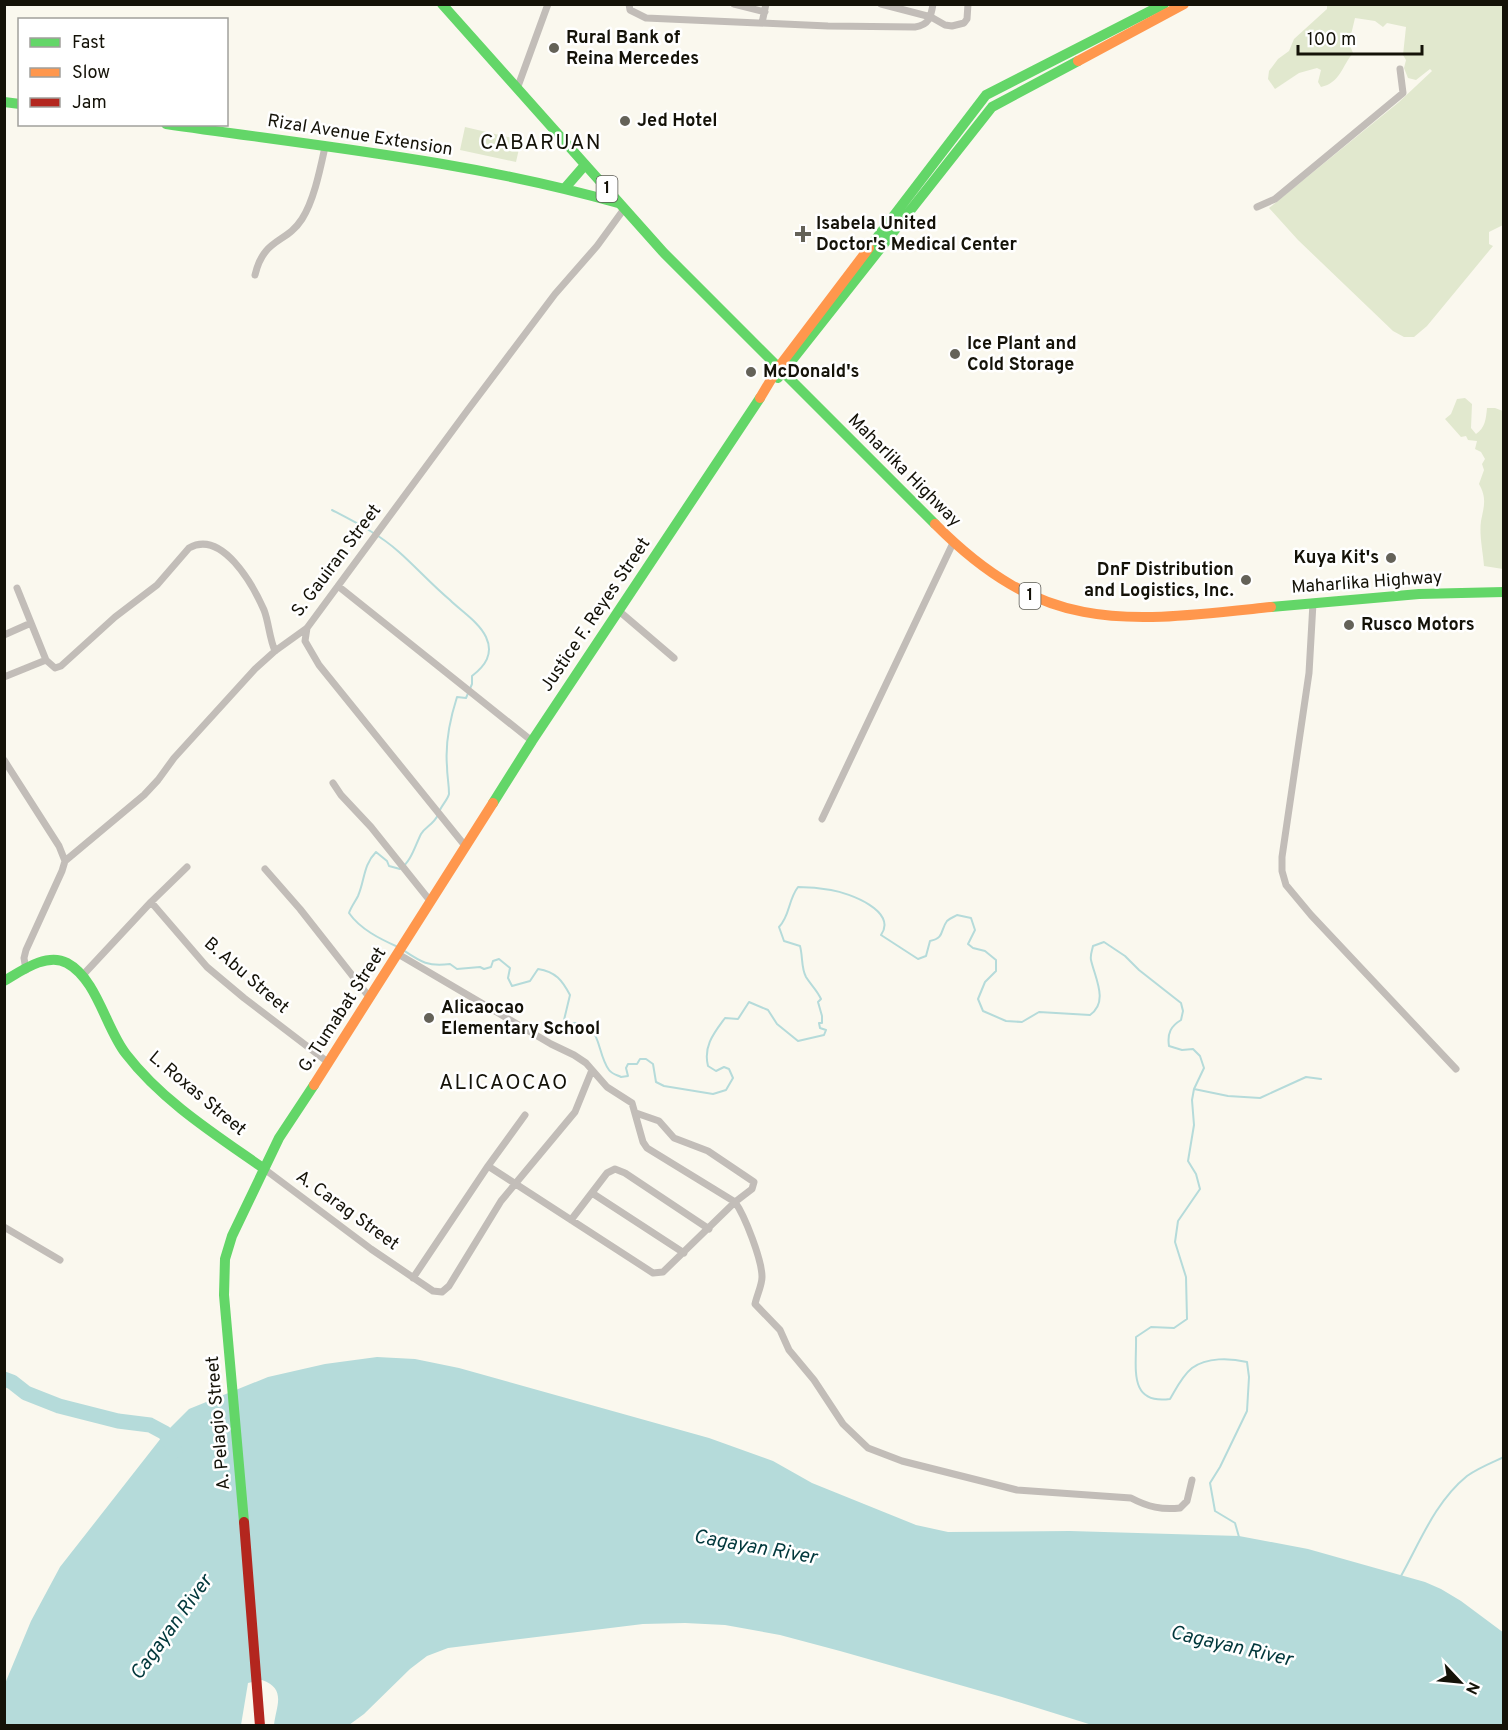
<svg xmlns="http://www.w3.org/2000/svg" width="1508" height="1730" viewBox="0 0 1508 1730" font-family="Overpass,sans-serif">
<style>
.green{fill:#e1e8ce}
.water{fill:#b5dbda}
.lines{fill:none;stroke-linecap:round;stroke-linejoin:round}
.stream{stroke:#b5dbda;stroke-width:2}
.river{stroke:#b5dbda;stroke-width:15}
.street{stroke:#c2bdb8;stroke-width:7}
.fast{stroke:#63d668;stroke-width:10}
.slow{stroke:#ff974d;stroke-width:10}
.jam{stroke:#b3261e;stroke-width:10}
.poi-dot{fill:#646258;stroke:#fff;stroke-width:2}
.labels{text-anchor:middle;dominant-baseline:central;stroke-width:5;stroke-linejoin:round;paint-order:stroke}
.shield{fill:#fff;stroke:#5a5952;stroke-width:1.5}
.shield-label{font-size:16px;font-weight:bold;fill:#141208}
.poi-label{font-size:18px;font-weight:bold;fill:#141208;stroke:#fff;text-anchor:start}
.street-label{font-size:18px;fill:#141208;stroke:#fff}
.water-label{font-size:20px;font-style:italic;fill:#01373b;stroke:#fff}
.quarter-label{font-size:21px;letter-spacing:1.5px;fill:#141208;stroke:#fff}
</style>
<rect width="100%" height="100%" fill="#faf8ee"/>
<path class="green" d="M1327,5h176v220l-14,7v12l4,2 -66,80 -13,11h-10l-11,-6 -95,-91 -29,-32 130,-106 33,-31 -2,-2 -14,11 -8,-2 -4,-10 2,-8 -3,-5 3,-28 -19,-4 -4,4 -8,-6 -20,-3 -6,25 4,10c-11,13 -13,30 -32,34l-3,-5 3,-12 -4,-2 -18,5 -24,16 -7,-10 1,-8 9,-12 11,-8 5,-12 33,-30z
M465,127l56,13 -5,22 -56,-12z
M1465,398l7,6 -1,24 5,6c9,-6 10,-15 11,-26h8l8,3v158l-19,-3c-1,-14 -5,-31 -3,-45 3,-15 6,-23 -2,-37l5,-14 -2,-6 3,-5 -4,-7 -6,-3 2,-8 -9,-1 -2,-4 -5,1 -16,-18 6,-5 6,-15z"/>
<path class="water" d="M377,1357l38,2 44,9 250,70 64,23 39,22 104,42 32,7 122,-1 169,5 69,13 117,33 16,7 20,12 43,32 -1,93 -411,-1 -90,-28 -162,-46 -60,-16 -55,-10 -40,-2 -42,1 -195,24 -21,8 -17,13 -46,45 -15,11h-75c2,-19 13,-36 -12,-45l-14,3 -7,42h-236l-1,-39 27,-65 29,-54 105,-134 24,-24 79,-32 57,-13z"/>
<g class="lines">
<path class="stream" d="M332,510c23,12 47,24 67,42 17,15 33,33 51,48 11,11 29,22 36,37 8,17 -1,29 -14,39v8l-6,14 -9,-1c-7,22 -12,46 -10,69 0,11 2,17 2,28 -1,5 -7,11 -9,16
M398,947c-18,-8 -38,-18 -49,-34 2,-6 6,-11 9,-17 7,-16 5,-31 18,-44l11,9 2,5 11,3c11,-7 15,-23 21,-35 5,-8 12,-9 17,-19
M403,950c18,12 25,17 47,14l7,5 23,-2 4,2 7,-2 2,-6 6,-2 11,9 -2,10 4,8 18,-5 8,-12c18,3 24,11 32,26l-6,25 3,4c36,-7 28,27 42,46 3,4 8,5 12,7l7,-1 -2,-8 2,-4h9l3,-5h6l7,5 3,18 8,4 49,8 13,-4 7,-12 -4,-9 -5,-2 -8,4 -8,-5c-5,-20 6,-33 17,-48l13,1 11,-17 19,8 9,14 21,17 26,-6 2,-5 -6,-2 -1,-5h3v-7l-4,-14 3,-3c-4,-9 -10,-14 -15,-22 -5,-9 -3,-20 -6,-31l-16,-5 -5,-14c11,-11 9,-27 19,-40 11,0 22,1 33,3 18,3 67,21 50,45l37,24 8,-3 4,-15c15,-3 10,-11 17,-20 3,-3 7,-4 10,-6l14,3 4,12 -7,14 5,4 12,3 11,9v11l-11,11 -7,17 5,12 23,10 16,1 17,-10 51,3c19,-13 5,-37 1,-55 -1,-5 1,-9 2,-14l11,-4 21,14 14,14 42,33 2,8 -2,9c-10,6 -14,13 -12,26l13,4 11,-1 7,7 4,12 -10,21 -2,11 2,25 -6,36 8,13 4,15 -22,32 -3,21 11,35 1,42 -13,9 -23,-1 -15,10c1,29 -9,68 34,62 6,-10 12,-23 22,-31 15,-11 38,-10 55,-6l2,15 -2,34 -27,56 -10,16 5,28 20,12 4,14
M1194,1089l34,7 32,2 46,-21 15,2
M1401,1576c19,-34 34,-74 66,-100 11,-8 24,-13 37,-19"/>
<path class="river" d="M4,1379l8,3 14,11 33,13 59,15 32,4 15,8 10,18"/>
<path class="street" d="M629,4l1,6 16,8 182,8 87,1c14,-2 16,-10 18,-23
M734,4l31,8
M881,4l50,13 14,8 7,1 12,-3 3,-4 1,-15
M762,23l4,-19
M517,89l31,-85
M1257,207l18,-8 128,-106 -3,-24
M255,275c9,-38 31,-31 47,-56 12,-19 18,-49 23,-72
M338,586l194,155
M1313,603l-4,70 -27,184v14l4,14 25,30 145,154
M619,611l55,47
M307,628l-2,13 14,24 147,182
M4,635l27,-12
M46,660l9,8 6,-2 54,-49 42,-32 32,-37c33,-19 64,37 75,62 5,13 5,27 11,41
M4,677l42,-17 -29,-72
M4,760l55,86 6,15
M333,783l8,12 30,32 60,75
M822,819l131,-276
M265,869l35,40 70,89
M151,902l56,65 37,31 85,65
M398,954l153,90 23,11 12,8 21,24 25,16 11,39 4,6 88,54c10,14 27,58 27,75 0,8 -5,18 -7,27l25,26 9,20 25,30 29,44 25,24 34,13 115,29 114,8c17,9 31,12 49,10l7,-7 5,-21
M26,970l-2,-12 2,-8 36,-79 3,-10 79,-66 14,-15 16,-22 81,-89 20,-18 32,-23 160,-217 88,-117 42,-48 27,-37
M82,976l69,-74 36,-35
M488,1166l37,-51
M263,1168l108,81 62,42 9,1 7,-6 52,-85 74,-89 17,-42
M592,1193l92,60
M571,1220l36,-47 8,-4 10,4 84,56
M4,1227l56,33
M413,1278l75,-112 165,107 10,-1 72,-70 17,-13 2,-7 -46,-31 -34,-13 -15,-17 -23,-8"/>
<path class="fast" d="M442,4l222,249 271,271
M4,102l16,2
M166,124c151,22 305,37 452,79
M565,188l20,-23
M869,248l117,-153 178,-91
M778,378l214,-271 86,-46
M1271,607l148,-13 85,-2
M493,803l39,-62 228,-343
M4,981c17,-10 43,-29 63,-18 30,16 39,66 59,91 36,47 90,81 137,114
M244,1522l-20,-227 1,-36 7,-23 47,-98 35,-53"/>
<path class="slow" d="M1078,61l106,-57
M760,398l18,-30 91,-120
M935,524c111,112 191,98 336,83
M314,1085l179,-282"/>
<path class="jam" d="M244,1522l16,204"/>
</g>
<g class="poi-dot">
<circle cx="554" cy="48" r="6"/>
<circle cx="625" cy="121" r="6"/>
<path d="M800 225h6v6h6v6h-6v6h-6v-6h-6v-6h6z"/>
<circle cx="955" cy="354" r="6"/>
<circle cx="751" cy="372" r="6"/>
<circle cx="1391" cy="558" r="6"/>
<circle cx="1246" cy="580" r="6"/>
<circle cx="1349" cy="625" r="6"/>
<circle cx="429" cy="1018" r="6"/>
</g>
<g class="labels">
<g class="shield">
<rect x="596.5" y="176" width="21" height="26" rx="4.5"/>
<rect x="1019.5" y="583" width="21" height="26" rx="4.5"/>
</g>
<g class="shield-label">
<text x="607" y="189">1</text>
<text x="1030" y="596">1</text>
</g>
<g class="poi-label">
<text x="566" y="38">Rural Bank of<tspan x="566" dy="21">Reina Mercedes</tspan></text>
<text x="637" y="121">Jed Hotel</text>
<text x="816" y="224">Isabela United<tspan x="816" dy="21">Doctor's Medical Center</tspan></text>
<text x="967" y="344">Ice Plant and<tspan x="967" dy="21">Cold Storage</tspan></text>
<text x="763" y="372">McDonald's</text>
<text x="1379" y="558" text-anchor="end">Kuya Kit's</text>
<text x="1234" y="570" text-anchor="end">DnF Distribution<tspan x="1234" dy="21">and Logistics, Inc.</tspan></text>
<text x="1361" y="625">Rusco Motors</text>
<text x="441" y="1008">Alicaocao<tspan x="441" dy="21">Elementary School</tspan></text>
</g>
<g class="street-label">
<text transform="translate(360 136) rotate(9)">Rizal Avenue Extension</text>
<text transform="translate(904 471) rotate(45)">Maharlika Highway</text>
<text transform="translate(337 561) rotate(-53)">S. Gauiran Street</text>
<text transform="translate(1367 583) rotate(-4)">Maharlika Highway</text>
<text transform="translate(596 615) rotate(-56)">Justice F. Reyes Street</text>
<text transform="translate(246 976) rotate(41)">B. Abu Street</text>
<text transform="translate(343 1010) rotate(-57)">G. Tumabat Street</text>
<text transform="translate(197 1094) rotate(40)">L. Roxas Street</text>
<text transform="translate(347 1211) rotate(36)">A. Carag Street</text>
<text transform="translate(219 1423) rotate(-95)">A. Pelagio Street</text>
</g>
<g class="water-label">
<text transform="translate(755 1548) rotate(10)">Cagayan River</text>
<text transform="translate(172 1628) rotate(-54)">Cagayan River</text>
<text transform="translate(1231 1647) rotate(13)">Cagayan River</text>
</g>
<g class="quarter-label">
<text x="541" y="143">CABARUAN</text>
<text x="504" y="1083">ALICAOCAO</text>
</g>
</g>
<rect width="1508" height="1730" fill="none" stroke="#141208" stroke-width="12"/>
<rect x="18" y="18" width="210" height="108" fill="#ffffff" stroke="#a1a09c" stroke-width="1.5"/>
<rect x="30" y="38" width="30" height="9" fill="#63d668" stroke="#a1a09c" stroke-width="1.5"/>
<text x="72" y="48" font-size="18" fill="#141208">Fast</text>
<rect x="30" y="68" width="30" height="9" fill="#ff974d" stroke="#a1a09c" stroke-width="1.5"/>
<text x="72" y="78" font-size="18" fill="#141208">Slow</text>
<rect x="30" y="98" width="30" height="9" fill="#b3261e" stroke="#a1a09c" stroke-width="1.5"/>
<text x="72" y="108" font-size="18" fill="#141208">Jam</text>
<g transform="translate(1460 1682) rotate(116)" stroke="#ffffff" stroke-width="4.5" paint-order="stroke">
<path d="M0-4.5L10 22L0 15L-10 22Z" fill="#141208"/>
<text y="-9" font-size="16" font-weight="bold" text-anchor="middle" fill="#141208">N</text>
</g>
<path d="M1298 45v9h124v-9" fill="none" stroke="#141208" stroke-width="3"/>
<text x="1307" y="45" font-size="18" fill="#141208" stroke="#ffffff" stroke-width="4.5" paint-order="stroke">100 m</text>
</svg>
